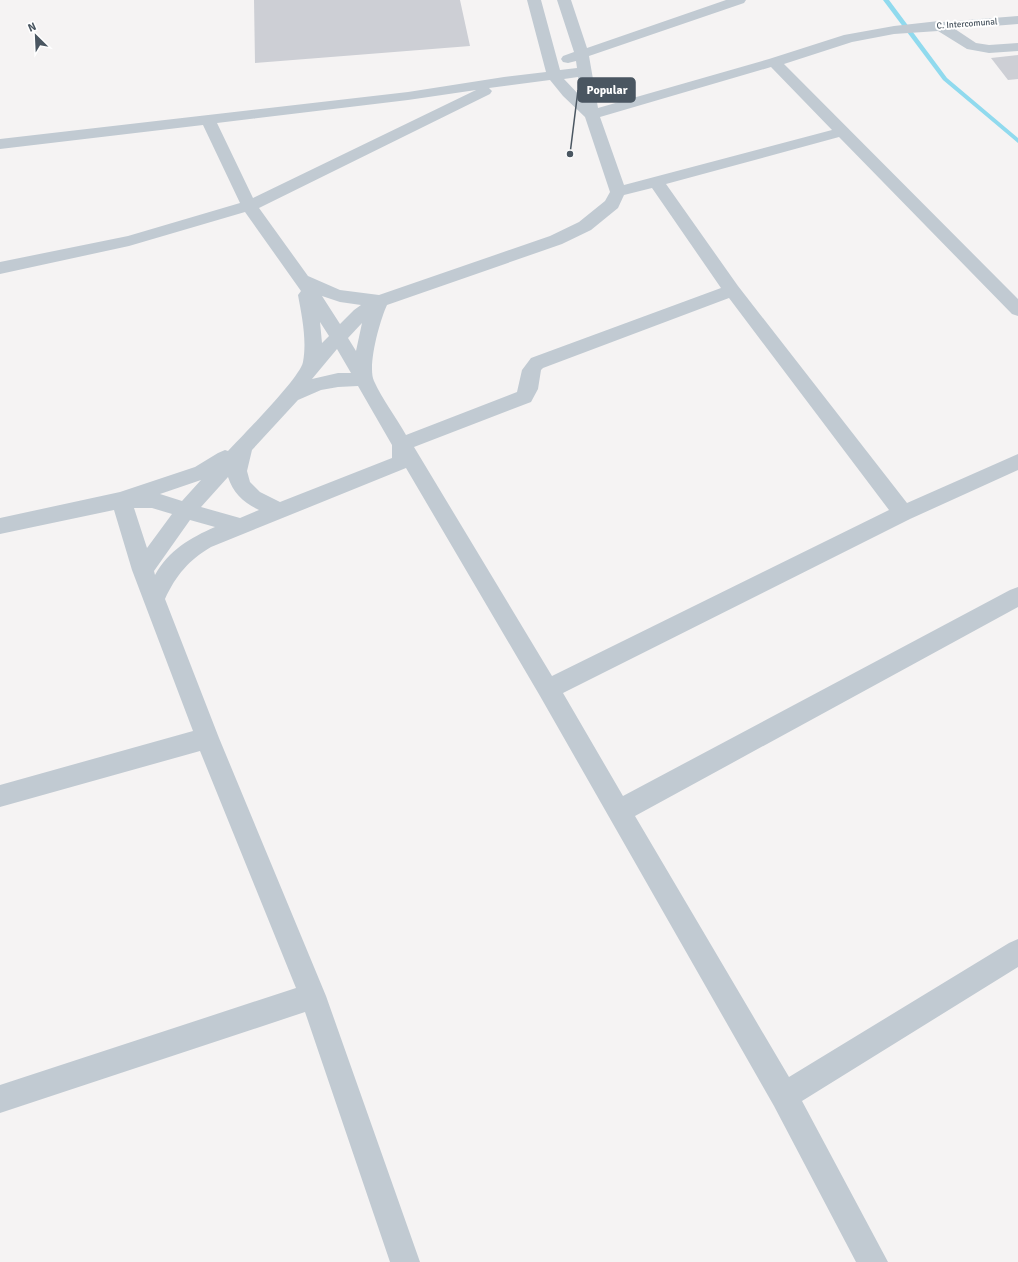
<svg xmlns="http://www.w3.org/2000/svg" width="1018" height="1262" viewBox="0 0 1018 1262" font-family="Signika,sans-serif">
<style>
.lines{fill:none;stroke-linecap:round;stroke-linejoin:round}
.stream{fill:#90daee;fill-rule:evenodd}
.building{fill:#cdcfd5}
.minor{fill:#c1cad2;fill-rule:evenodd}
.labels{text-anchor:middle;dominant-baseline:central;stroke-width:4;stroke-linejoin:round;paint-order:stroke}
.far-street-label{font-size:9px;fill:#4a5661;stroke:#fff}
.leader{fill:none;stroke:#4a5661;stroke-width:1.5}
.callout-dot{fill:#4a5661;stroke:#fff;stroke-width:1.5}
.callout{fill:#4a5661;stroke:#4a5661;stroke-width:1.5}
.callout-label{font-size:12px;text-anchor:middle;font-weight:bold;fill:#fff}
</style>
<rect width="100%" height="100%" fill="#f5f3f3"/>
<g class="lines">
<path class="stream" d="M883,0h6l58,78 71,60v5l-75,-63z"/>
</g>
<path class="building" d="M254,0h206l10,46 -215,17z
M1018,55v24l-10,1 -17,-22z"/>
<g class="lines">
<path class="minor" d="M527,0h14l19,70 17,-2 -1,-7 -8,2 -5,-1 -2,-3 2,-3 11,-4 -17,-52h14l16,48 139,-48h20l-2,3 -155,53 9,52 171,-49 75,-24 50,-9 45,-5 4,1 75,-6v8l-63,5 21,14 13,2 29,-2v8l-29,2 -22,-4 -29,-18 -44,3 -42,8 -68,22 234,235v17l-6,-2 -173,-177 -173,47 72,102 169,217 111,-49v16l-108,49 -347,174 60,103 387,-206 8,-3v20l-383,209 154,261 220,-134 9,-4v28l-216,134 86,161h-32l-82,-156 -234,-410 -134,-228 -195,79c-22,13 -35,28 -46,52l54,139 107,258 94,266h-30l-85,-250 -305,101v-28l296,-97 -96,-237 -200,56v-22l193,-54 -61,-161 -18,-60 -114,24v-16l120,-26 75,-25 23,-14 7,-3 3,1c13,-14 72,-73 75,-89 4,-22 -1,-45 -5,-67l3,-4 -56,-79 -116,34 -129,28v-12l128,-26 112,-33 -37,-78 -203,24v-10l408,-47 96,-15 42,-5zM771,67l61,63 -208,55 -24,-68zM578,77l4,21 -18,-19zM550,80l13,16 22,21 25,75 -5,9 -26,21 -29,14 -171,59 -39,-5 -32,-14 -49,-68 231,-114 2,-3 -3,-3zM476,90l-223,108 -36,-75 191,-23zM652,188l69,100 -190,70 -9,12 -5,22 -111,43c-10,-18 -24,-36 -32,-54 -7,-15 6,-61 13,-76l175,-61 29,-14 27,-22 6,-13zM322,296l18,6 21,3 -7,5 -14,14zM729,298l160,212 -337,166 -138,-229 117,-45 7,-13 3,-19 2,-2zM320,322l9,14 -7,7zM362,323l-6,28 -8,-13zM337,349l14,24h-13l-26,6zM358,386l34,59v13l-112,44 -20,-10 -10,-10 -3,-11 5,-21 46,-50 23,-10 17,-3zM228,477c5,16 16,26 31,33l-19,8 -39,-11zM201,480l-19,21 -22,-7zM134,508h18l20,6 -25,34zM190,520l25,7c-25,11 -46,23 -60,48l-1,-4z"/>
</g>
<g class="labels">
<g class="far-street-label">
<text transform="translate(967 24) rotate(-4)">C. Intercomunal</text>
</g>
</g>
<path class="leader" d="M570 154L578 90"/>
<circle class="callout-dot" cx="570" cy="154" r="4"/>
<rect class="callout" x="578" y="78" width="57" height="24" rx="4"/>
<g class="callout-label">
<text x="607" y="94">Popular</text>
</g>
<g transform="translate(36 36) rotate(336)" stroke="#ffffff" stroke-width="3" paint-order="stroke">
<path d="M0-3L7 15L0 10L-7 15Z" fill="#4a5661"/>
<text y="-6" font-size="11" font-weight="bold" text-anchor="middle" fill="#4a5661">N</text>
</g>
</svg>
